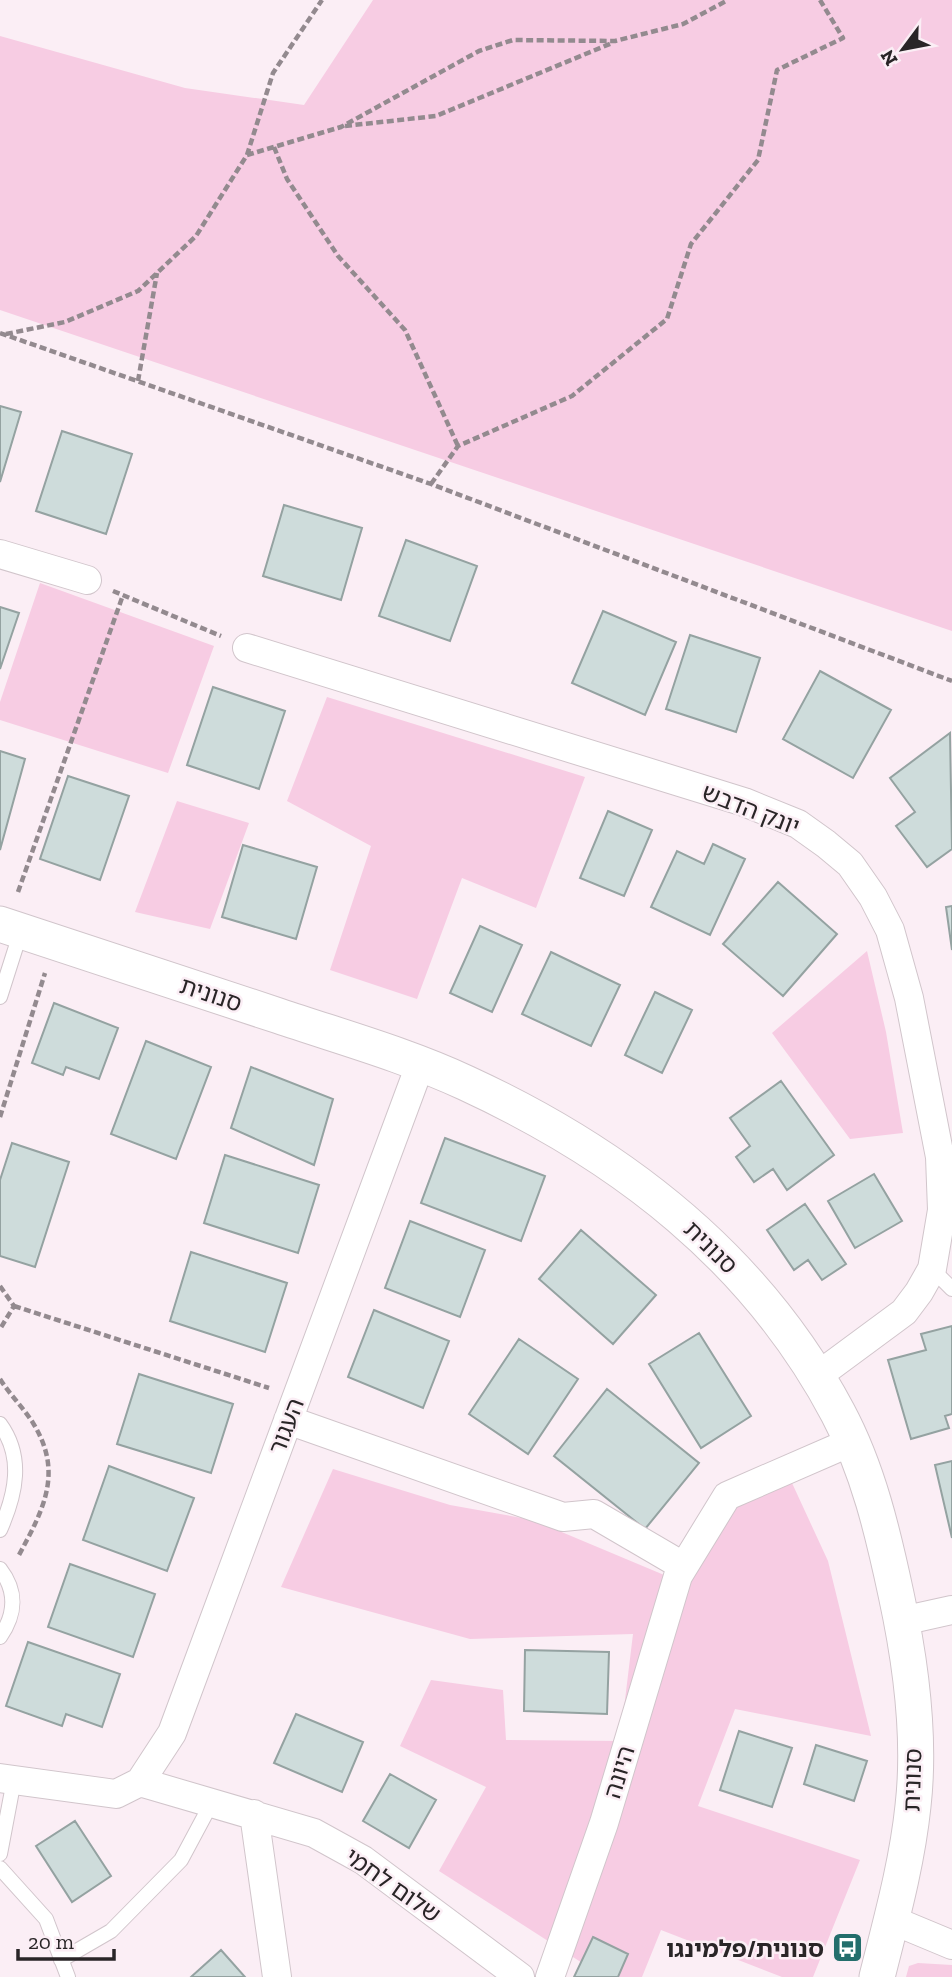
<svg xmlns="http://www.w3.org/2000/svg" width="952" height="1977" viewBox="0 0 952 1977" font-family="'Zilla Slab','Noto Sans Hebrew',serif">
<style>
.green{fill:#f7cce3}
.building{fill:#cedcdb;stroke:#94a2a1;stroke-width:2}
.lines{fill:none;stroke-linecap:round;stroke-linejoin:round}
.service-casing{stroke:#d1c5cb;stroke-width:16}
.minor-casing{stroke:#d1c5cb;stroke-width:30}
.tertiary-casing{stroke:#d1c5cb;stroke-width:37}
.path{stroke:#938a8f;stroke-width:4.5;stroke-dasharray:7 3.5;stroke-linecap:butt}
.service{stroke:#fff;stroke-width:14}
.minor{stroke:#fff;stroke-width:28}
.tertiary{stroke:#fff;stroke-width:35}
.labels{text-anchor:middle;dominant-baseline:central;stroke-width:5;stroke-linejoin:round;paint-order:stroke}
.street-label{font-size:24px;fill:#292527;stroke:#fbeef5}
.poi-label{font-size:24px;font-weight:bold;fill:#292527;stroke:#fbeef5;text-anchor:end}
</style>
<rect width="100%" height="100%" fill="#fbeef5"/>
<path class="green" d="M373,0h579v631l-952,-321v-274l185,52 119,17z
M40,583l174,63 -46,127 -168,-53v-18z
M327,697l258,80 -49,131 -74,-30 -45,121 -87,-29 41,-124 -84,-45z
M177,801l72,22 -39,106 -75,-17z
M867,951l19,81 17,101 -53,6 -78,-106z
M780,1457l48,104 43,175 -136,-27 -37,97 162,54 -47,117h-31l-121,-47 -19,47h-38l-165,-106 47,-84 -86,-41 31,-66 72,10 3,50 114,1 13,-107 -163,5 -189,-52 52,-118 117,36 83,15 155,65 19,-62z
M918,1963l34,2v12h-46l3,-11z"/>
<path class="building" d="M0,406l21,6 -21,70z
M62,431l70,23 -26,80 -70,-23z
M284,505l78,23 -21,72 -78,-24z
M406,540l71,26 -27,75 -71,-25z
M0,607l19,6 -19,56z
M603,611l73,31 -31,73 -73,-32z
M690,635l70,23 -24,74 -70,-23z
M820,671l71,39 -38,68 -70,-39z
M213,687l72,24 -26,78 -72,-24z
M950,733l2,116 -25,18 -31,-41 19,-14 -25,-34z
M0,751l25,8 -25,91z
M68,776l61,20 -29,84 -60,-21z
M608,811l44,19 -28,66 -44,-18z
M713,844l32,15 -35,76 -59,-28 26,-56 27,13z
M243,845l74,22 -21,72 -74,-22z
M778,882l59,52 -54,62 -60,-52z
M952,906v44l-6,-43z
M480,926l42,19 -30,67 -42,-19z
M551,952l69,33 -29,61 -69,-32z
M655,992l37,18 -30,63 -37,-18z
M54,1003l64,25 -19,51 -33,-12 -3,8 -31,-12z
M146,1041l65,26 -35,92 -65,-25z
M251,1067l82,32 -19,66 -83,-37z
M781,1081l53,74 -47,35 -14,-21 -19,13 -18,-25 14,-11 -20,-28z
M445,1138l100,38 -24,65 -100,-38z
M12,1143l57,19 -34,105 -35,-11v-76z
M225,1155l94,30 -21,68 -94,-30z
M874,1174l28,47 -47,27 -27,-47z
M805,1204l41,60 -24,16 -14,-20 -14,10 -27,-40z
M410,1221l75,29 -25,67 -75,-29z
M581,1230l75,65 -43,49 -74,-65z
M191,1252l96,31 -22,69 -95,-31z
M374,1310l75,31 -26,67 -75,-31z
M952,1326v88l-7,2 4,12 -38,11 -23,-79 38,-10 -5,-16z
M699,1333l52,83 -50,32 -52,-84z
M519,1339l59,40 -50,75 -59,-40z
M139,1374l94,30 -22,69 -94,-29z
M607,1389l92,74 -54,66 -91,-73z
M952,1461v77l-17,-73z
M109,1466l85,32 -27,73 -84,-31z
M70,1564l85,30 -22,63 -85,-30z
M28,1642l92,32 -18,53 -36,-13 -4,12 -56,-20z
M525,1650l84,2 -2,62 -83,-3z
M296,1714l67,28 -21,50 -68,-29z
M739,1731l53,17 -20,59 -52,-17z
M816,1745l51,16 -13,40 -50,-17z
M390,1774l46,26 -27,48 -46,-27z
M75,1821l36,55 -39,26 -36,-56z
M593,1937l35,17 -10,23h-44z
M221,1950l24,27h-54z"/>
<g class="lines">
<defs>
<path id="service" d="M0,997l21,-66
M932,1269l20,20
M0,1424c24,33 16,70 0,106
M0,1569c17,22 16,45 0,68
M0,1854l14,-74
M0,1868l46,51 22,58
M61,1960l50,-29 70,-71 30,-56"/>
<path id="minor" d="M0,554l87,26
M247,648l497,154 54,22 28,20 24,20 23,33 17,33 19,68 31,159 2,53 -10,59 -13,23 -15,20 -88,65
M288,1420l275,97 31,-3 89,52
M902,1621l50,-11
M0,1778l116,16 24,-12 32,-49 248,-668
M140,1782l174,51 49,27 157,117
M254,1814l23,163
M892,1920l60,25
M550,1977l54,-154 74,-247 49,-80 124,-54"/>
<path id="tertiary" d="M0,924c93,31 186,62 279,92 62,21 127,39 187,67 156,72 290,175 372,330 30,56 45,120 58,181 15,69 25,142 17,212 -6,58 -22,115 -36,171"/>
</defs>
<use href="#service" class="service-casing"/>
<use href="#minor" class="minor-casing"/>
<use href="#tertiary" class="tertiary-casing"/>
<path class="path" d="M345,126l91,-10 176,-73
M274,147l13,32 51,77 67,74 53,116
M247,155l94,-28 138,-76 34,-11 102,1 68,-17 45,-24
M0,333l431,151 521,197
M6,334l59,-12 73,-31 58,-55 51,-81 26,-82 49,-73
M138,381l19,-108
M431,484l27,-38 114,-50 95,-77 24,-75 67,-84 19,-90 66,-32 -23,-38
M113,591l108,45
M18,892l105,-297
M0,1117l45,-144
M0,1286l14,20 -14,23
M14,1306l255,82
M0,1379c10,16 23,28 33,44 31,50 10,87 -14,132"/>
<use href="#service" class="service"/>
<use href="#minor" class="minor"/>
<use href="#tertiary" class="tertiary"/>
</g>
<defs>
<symbol id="bus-square" viewBox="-11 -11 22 22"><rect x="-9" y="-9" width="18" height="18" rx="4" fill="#236e6c" stroke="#fbeef5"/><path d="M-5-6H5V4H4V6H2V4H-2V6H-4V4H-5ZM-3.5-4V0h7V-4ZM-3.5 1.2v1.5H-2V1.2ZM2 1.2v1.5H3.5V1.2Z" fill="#fff"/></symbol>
</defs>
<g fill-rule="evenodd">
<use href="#bus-square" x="830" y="1930" width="35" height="35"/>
</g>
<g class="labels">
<g class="street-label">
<text transform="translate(751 809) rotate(21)">יונק הדבש</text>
<text transform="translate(211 994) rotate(18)">סנונית</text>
<text transform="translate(711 1247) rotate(44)">סנונית</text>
<text transform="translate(286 1426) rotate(-69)">העגור</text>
<text transform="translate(619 1772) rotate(-73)">היונה</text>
<text transform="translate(912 1780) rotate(-88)">סנונית</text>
<text transform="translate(393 1885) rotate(35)">שלום לחמי</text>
</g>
<g class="poi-label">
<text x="824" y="1948">סנונית/פלמינגו</text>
</g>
</g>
<g transform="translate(903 49) rotate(238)" stroke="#fbeef5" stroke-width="5" paint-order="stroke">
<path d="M0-5L12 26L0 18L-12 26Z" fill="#292527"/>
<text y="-10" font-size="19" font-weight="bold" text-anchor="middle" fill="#292527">N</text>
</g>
<path d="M18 1949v10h96v-10" fill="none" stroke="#292527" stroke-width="3.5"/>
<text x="28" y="1949" font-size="21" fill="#292527" stroke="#fbeef5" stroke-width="5" paint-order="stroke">20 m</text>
</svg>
